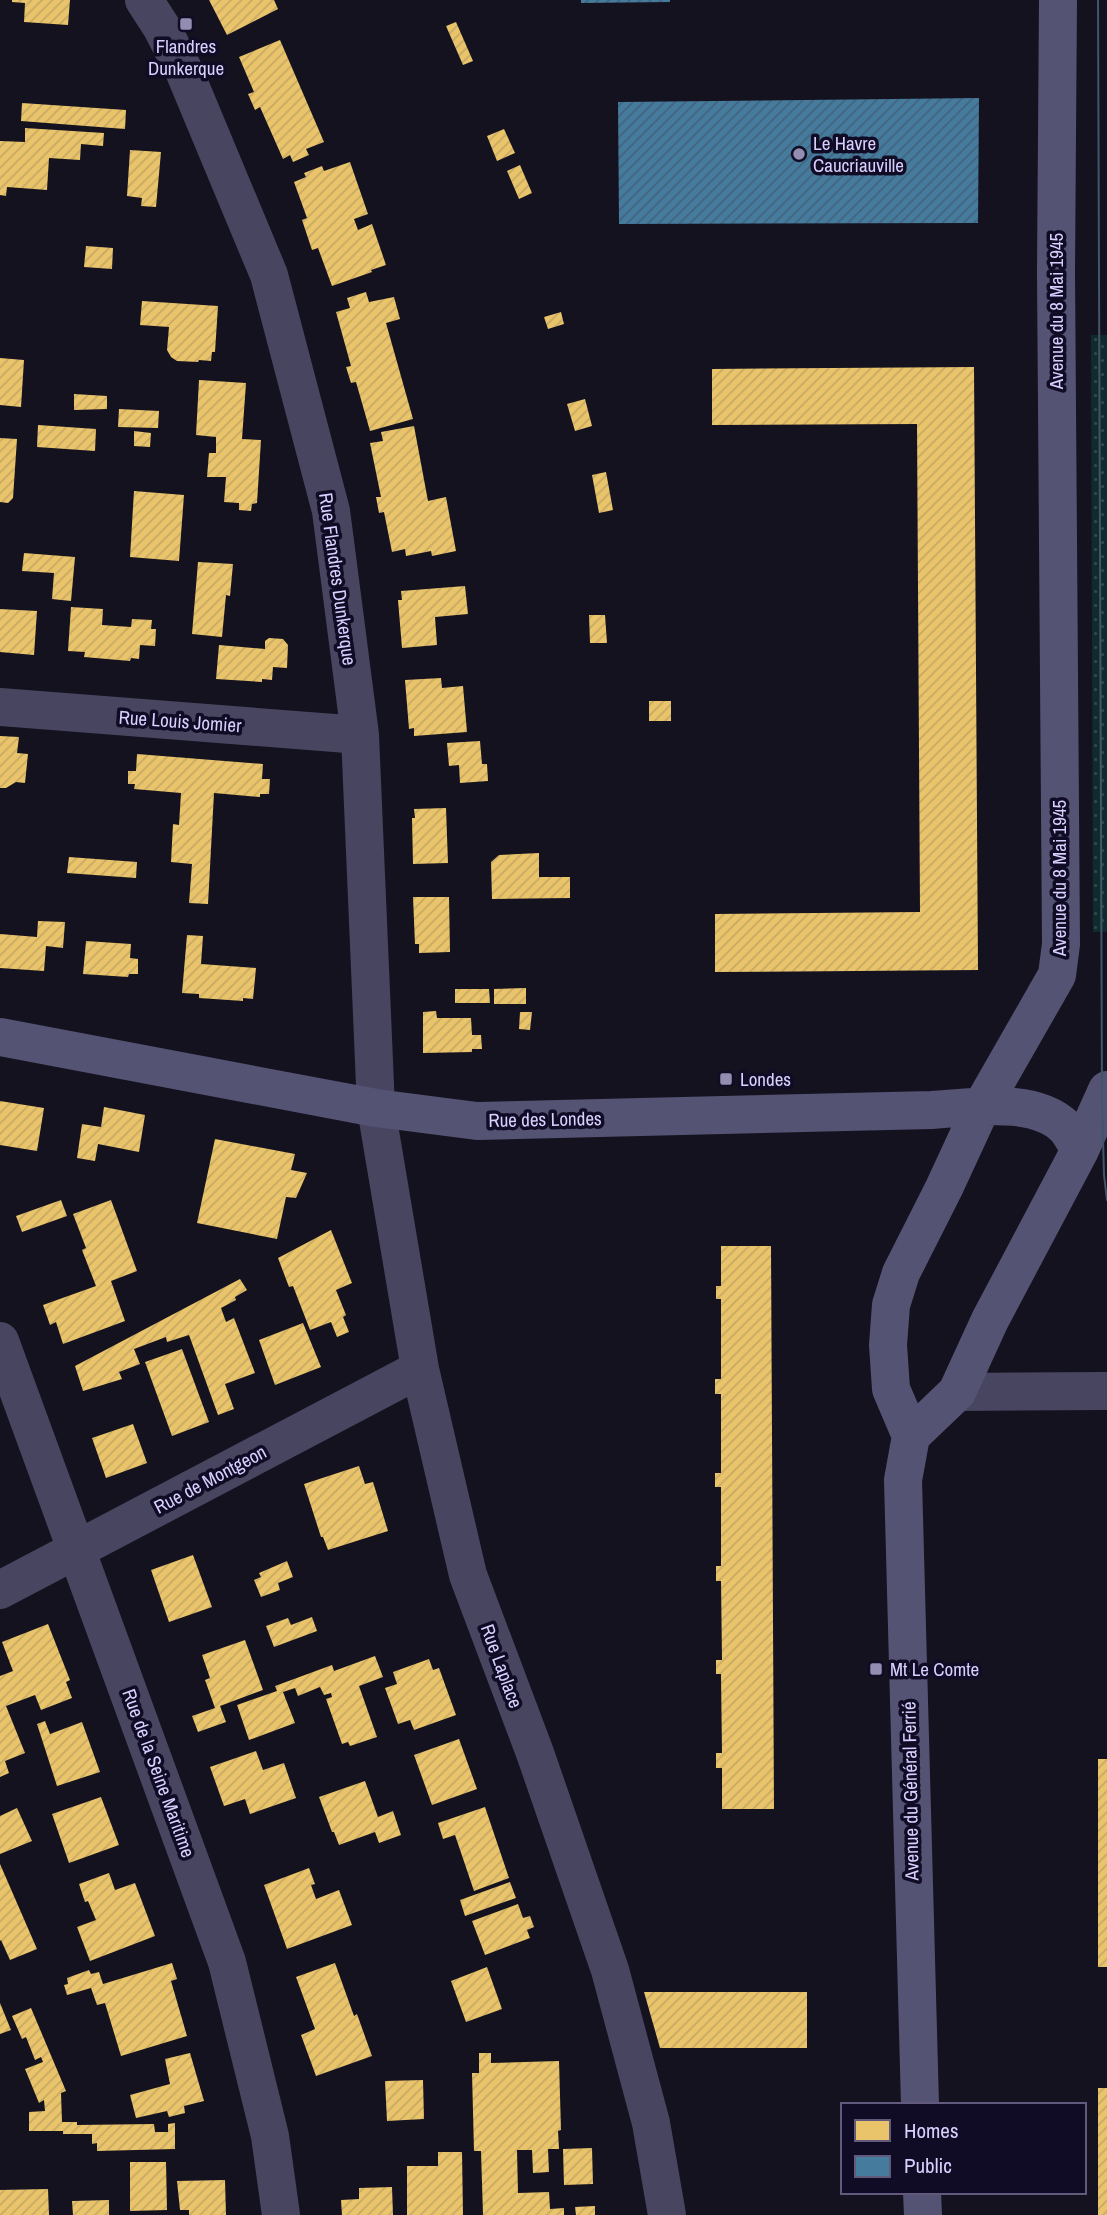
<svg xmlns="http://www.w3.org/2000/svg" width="1107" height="2215" viewBox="0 0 1107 2215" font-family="'Archivo Narrow',sans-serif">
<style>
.grass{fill:url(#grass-dots)}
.homes{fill:url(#homes-hatch)}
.public{fill:url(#public-hatch)}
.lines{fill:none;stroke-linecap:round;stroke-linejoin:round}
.street{stroke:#484561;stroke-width:38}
.secondary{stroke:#555373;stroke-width:38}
.tram{stroke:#42556a;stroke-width:2}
.poi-dot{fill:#938eb1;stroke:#110c25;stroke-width:2.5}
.labels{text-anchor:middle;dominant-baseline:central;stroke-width:7;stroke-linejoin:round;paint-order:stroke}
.poi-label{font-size:19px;fill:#d8d0ff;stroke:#110c25;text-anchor:start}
.street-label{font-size:19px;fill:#d8d0ff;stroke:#110c25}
</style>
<defs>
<pattern id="grass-dots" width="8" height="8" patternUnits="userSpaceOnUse" patternTransform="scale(1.75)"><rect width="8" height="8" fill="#0f2b2d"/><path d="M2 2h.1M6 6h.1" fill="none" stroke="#31494c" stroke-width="1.8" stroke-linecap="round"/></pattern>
<pattern id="homes-hatch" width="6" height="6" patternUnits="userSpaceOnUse" patternTransform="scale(1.75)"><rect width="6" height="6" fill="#e9c46a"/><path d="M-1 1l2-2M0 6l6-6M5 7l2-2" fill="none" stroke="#c7a964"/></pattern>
<pattern id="public-hatch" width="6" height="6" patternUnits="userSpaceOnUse" patternTransform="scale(1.75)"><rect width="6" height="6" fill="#457b9d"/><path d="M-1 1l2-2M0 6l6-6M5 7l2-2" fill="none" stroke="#43637d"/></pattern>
</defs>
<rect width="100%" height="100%" fill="#14121f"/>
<path class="grass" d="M1091,335h16v597h-14z"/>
<path class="homes" d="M12,0h58l-2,25 -44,-3 1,-19 -13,-1z
M209,0h65l4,9 -51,26z
M456,22l17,39 -10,4 -17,-39z
M280,40l44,102 -18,7 3,6 -16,7 -3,-7 -7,4 -23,-52 -5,3 -7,-16 6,-2 -15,-35z
M22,103l104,7 -1,19 -104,-8z
M25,128l79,5 -1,13 -22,-2 -1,16 -31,-2 -2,32 -40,-3 -1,9 -6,-1v-54l25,1z
M504,129l11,24 -18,8 -10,-25z
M130,150l31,2 -5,55 -15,-1 1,-8 -15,-2z
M350,162l18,52 -14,5 4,11 14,-6 14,41 -15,5 1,2 -40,14 -14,-38 -6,2 -10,-30 5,-2 -13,-36 12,-5 -2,-4 18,-7 2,5z
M520,165l12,28 -13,6 -12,-28z
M86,246l27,2 -1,21 -28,-2z
M366,292l3,10 25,-5 6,22 -14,4 27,96 -43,12 -14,-49 -5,1 -5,-16 5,-1 -15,-54 14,-4 -3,-10z
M142,301l76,5 -3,46h-3l-1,9 -12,-1 -1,2 -21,-1 -6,-4 -4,-7 2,-23 -29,-2z
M561,312l3,12 -16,5 -4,-12z
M0,358l24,2 -3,47 -21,-2z
M974,367l4,603 -263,2v-58l205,-2 -3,-488 -205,1v-56z
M199,380l47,3 -4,56 19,1 -4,63 -5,1 -1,7 -12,-1v-7l-15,-1 2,-25h-19l2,-24h7v-16l-20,-2z
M74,394l33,2v13l-33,1z
M585,399l7,27 -17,5 -8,-27z
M119,409l40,2 -1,17 -40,-1z
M38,425l58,4 -1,22 -58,-4z
M414,426l14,75 18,-4 10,54 -24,5 -1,-5 -25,5 -1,-7 -13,3 -8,-40 -5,1 -3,-16h5l-11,-54 13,-2 -2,-9z
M134,431l17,2 -1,14 -16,-1z
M0,438l17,1 -4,59 -5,5 -8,-1z
M606,472l7,38 -14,3 -7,-38z
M134,491l50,4 -5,66 -49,-4z
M24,553l51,4 -4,44 -19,-2 2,-26 -32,-2z
M198,562l35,2 -3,32 -4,-1 -4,42 -30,-3z
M465,586l3,28 -33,3 2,28 -35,3 -4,-48h4l-1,-9z
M71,607l32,2 -1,16 29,2 1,-8 20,1 -1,9h5l-1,17 -15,-1 -1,14 -8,-1 -1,3 -46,-4 1,-5 -17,-1z
M0,609l37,2 -3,44 -34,-3z
M589,615h16l2,28h-17z
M269,638l14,1 5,6 -1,23 -14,-1 -1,13 -10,-1v3l-46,-3 3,-34 46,4v-8z
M441,678l1,10 21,-2 4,46 -53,4v-8l-5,1 -4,-49z
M649,701h22v20h-22z
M0,736l19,1 -2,16 11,1 -3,29 -9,-1 -10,6h-6z
M480,741l2,23h5l1,17 -28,2 -1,-18 -10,1 -2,-23z
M137,754l126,10 -1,15h8l-1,15h-9v3l-46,-4 -6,111 -19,-1 3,-39 -21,-2 2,-38 6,1 2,-32 -47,-4 1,-5h-7v-13h8z
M446,808l2,55 -35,1 -1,-46h3l-1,-9z
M539,853v24h31v21l-78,1 -1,-37 8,-7z
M69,857l68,5 -1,16 -69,-5z
M413,897h36l1,55 -31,1v-9h-4z
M38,921l27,1 -2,26 -17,-2 -2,25 -44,-3v-34l37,3z
M187,935l16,1 -2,28 55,4 -3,31 -10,-1v3l-44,-3v-4l-17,-1z
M86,941l45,3 -1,14 8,1v15h-9l-1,3 -45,-3z
M526,988v16h-32v-15z
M455,989h34l1,14h-35z
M436,1011l1,7h34l1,17h9l1,14h-10v3l-49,1v-41z
M520,1012h12l-2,18 -11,-1z
M0,1101l44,7 -7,43 -37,-6z
M104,1107l41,8 -6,37 -41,-8 -3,17 -18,-3 5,-34 19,3z
M215,1139l80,15 -4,16 16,3 -11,25 -10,-1 -9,42 -80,-16z
M61,1200l6,16 -45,16 -6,-16z
M111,1200l26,71 -26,10 14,40 -62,23 -7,-22 -6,3 -7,-20 53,-19 -14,-36 4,-2 -13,-34z
M331,1230l21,53 -16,7 10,25 -3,2 6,15 -12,5 -6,-15 -21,8 -17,-44 -4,1 -11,-29z
M721,1246h50l3,563h-52v-41h-6v-15h6l-1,-79h-5v-14h6l-1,-79h-5v-15h5v-79h-6v-14h6v-79h-6v-15h6v-80h-5v-13h5z
M240,1279l7,11 -12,7 1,3 -15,8 5,14 8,-4 21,55 -30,11 9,25 -16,6 -29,-80 -22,7 -1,-5 -32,12 6,15 -21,8 3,7 -39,12 -8,-25z
M303,1323l18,44 -46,18 -16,-45z
M182,1349l27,73 -37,14 -27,-74z
M133,1424l14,39 -41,15 -14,-40z
M359,1466l6,18 8,-2 15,49 -60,19 -5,-13h-2l-17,-53z
M193,1555l19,52 -43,15 -18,-52z
M287,1561l6,16 -15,6 2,7 -19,7 -7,-17 7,-3 -2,-4z
M312,1617l5,14 -43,16 -8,-21 22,-8 3,7z
M48,1624l22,56 -4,2 6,16 -31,12 -6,-15 -29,11 19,47 -20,8 4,12 -9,4v-101l13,-5 -11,-29z
M245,1640l18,50 -43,16 6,16 -28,10 -6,-16 23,-8 -10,-28 5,-2 -8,-23z
M375,1656l8,21 -24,9 18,51 -27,9 -2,-4 -6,2 -16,-45 6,-2 -1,-4 -7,2 -4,-8 -22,9 -3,-8 -12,4 12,31 -46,17 -12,-35 40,-14 -2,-5 57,-21 2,6z
M429,1659l4,11 6,-2 17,47 -42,15 -4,-10 -12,4 -13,-36 12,-4 -4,-12z
M45,1721l5,13 32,-12 18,50 -43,14 -20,-62z
M459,1739l18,50 -45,16 -18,-50z
M256,1751l7,19 21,-7 12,35 -46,16 -5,-15 -21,7 -14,-39z
M1098,1759h9v208h-9z
M365,1781l13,36 15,-6 8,24 -22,8 -4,-11 -36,13 -5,-13h-2l-13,-35z
M101,1797l18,48 -50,18 -17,-49z
M485,1807l24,71 -35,13 -19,-56 -12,4 -5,-16z
M17,1808l15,33 -32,13v-38z
M0,1864l37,85 -27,11 -9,-20 -1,1z
M309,1868l6,16 -4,1 5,14 23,-9 13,35 -65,24 -23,-64z
M109,1873l6,17 20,-7 20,53 -65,25 -13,-34 19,-7 -8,-19 -3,1 -6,-18z
M510,1882l6,16 -51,18 -5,-16z
M518,1904l5,14 7,-2 4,11 -7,3 3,8 -45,17 -13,-34z
M172,1963l5,16 -6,2 16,55 -66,20 -16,-53 -8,2 -6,-17 -24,7 -3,-10 4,-1 -1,-6 22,-8 2,4 8,-2 4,12z
M335,1963l19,53 3,-2 15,42 -56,20 -15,-41 14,-6 -19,-52z
M487,1967l15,42 -36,13 -15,-41z
M644,1992h163v56h-147z
M0,2003l11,27 -11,4z
M31,2008l35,83 -5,2 1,29h15v3l77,-1 1,8h13v-8l7,-1v26l-78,2v-8l-5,1v-10h-29v-3h-34v-19l16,-1 -1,-11 -5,3 -14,-34 18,-7 -2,-5 -6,3 -9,-23 -4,2 -10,-23z
M190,2053l14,48 -20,5 1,7 -16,4 -2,-6 -31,7 -6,-23 40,-11 -5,-25z
M479,2053h12v10l68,-2 2,69 -3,1 1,18h-11l1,23 -16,1 -1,-23h-15l1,43 31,-1 1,17 14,-1v7h-81l-2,-64h-7l-2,-78h7z
M423,2080l1,39 -37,2 -2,-40z
M1098,2088h9v127h-9z
M592,2148l1,36 -29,1 -1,-36z
M438,2152h24l1,63h-56v-49h31z
M130,2162h36l1,48 -37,1z
M225,2180l1,35h-37v-5h-9l-3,-29z
M392,2187l1,28h-51l-1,-15 18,-1v-11z
M48,2189l1,26h-49v-25z
M109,2200v15h-36l-1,-14z
M595,2206v9h-19l-1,-8z"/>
<path class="public" d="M581,0h89v2l-89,1z
M979,98l-1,125 -359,1 -1,-122z"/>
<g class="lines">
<path class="street" d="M144,0l18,28 22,43 85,204 62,236 29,224 16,373 44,261 48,206 67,178 75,217 41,153 16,92
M0,707l360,28
M0,1341l227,621 43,174 11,79
M957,1392l150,-1
M0,1590l420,-221"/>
<path class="secondary" d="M0,1037l376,71 101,13 454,-11c40,-2 102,-14 134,17 6,6 10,16 15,23
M911,1436l-20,-47 -3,-44 3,-40 10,-32 43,-85 37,-80 76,-133 4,-31 -5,-672 2,-272
M911,1436l-8,44 17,625
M911,1436l46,-44 33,-72 90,-170 27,-60
M922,2192l1,23"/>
<path class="tram" d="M1098,0l4,1100 2,75 3,25"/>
</g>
<g class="poi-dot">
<rect x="179" y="17" width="14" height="14" rx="3.5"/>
<circle cx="799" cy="154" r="7"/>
<rect x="719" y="1072" width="14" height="14" rx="3.5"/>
<rect x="869" y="1662" width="14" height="14" rx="3.5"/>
</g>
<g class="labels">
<g class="poi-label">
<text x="186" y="46" text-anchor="middle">Flandres<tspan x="186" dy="22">Dunkerque</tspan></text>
<text x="813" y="143">Le Havre<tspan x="813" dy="22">Caucriauville</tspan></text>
<text x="740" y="1079">Londes</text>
<text x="890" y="1669">Mt Le Comte</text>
</g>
<g class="street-label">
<text transform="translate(1056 311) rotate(-90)">Avenue du 8 Mai 1945</text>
<text transform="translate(338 579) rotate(82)">Rue Flandres Dunkerque</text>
<text transform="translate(180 721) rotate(4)">Rue Louis Jomier</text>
<text transform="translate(1059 878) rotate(-90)">Avenue du 8 Mai 1945</text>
<text transform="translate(545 1119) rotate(-1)">Rue des Londes</text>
<text transform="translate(210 1479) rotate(-28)">Rue de Montgeon</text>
<text transform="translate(502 1666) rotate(70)">Rue Laplace</text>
<text transform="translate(159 1773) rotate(70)">Rue de la Seine Maritime</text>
<text transform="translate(910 1791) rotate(-91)">Avenue du Général Ferrié</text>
</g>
</g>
<rect x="841" y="2103" width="245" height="91" fill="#110c25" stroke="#615a7c" stroke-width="2"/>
<rect x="855" y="2120" width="35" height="21" fill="#e9c46a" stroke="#615a7c" stroke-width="2"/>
<text x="904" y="2138" font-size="21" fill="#d8d0ff">Homes</text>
<rect x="855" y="2156" width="35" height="21" fill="#457b9d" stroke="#615a7c" stroke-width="2"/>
<text x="904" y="2173" font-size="21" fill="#d8d0ff">Public</text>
</svg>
